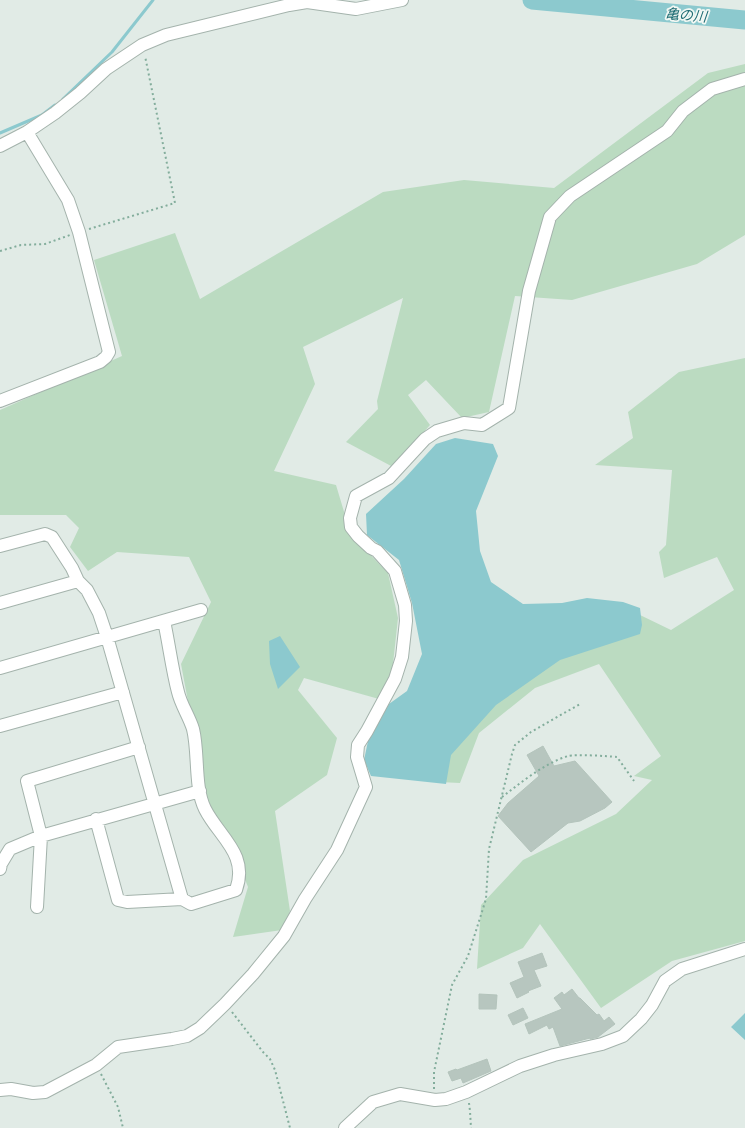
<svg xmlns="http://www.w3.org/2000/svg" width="745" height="1128" viewBox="0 0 745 1128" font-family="'Work Sans','Noto Sans JP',sans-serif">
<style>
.green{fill:#bbdbc1}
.water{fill:#8cc9ce}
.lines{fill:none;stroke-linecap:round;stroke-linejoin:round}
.stream{stroke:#8cc9ce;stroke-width:3}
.river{stroke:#8cc9ce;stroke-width:19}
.building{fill:#b7c6bf;stroke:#b4c4bc}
.minor-casing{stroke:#a4b3ac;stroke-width:14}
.path{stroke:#83ad9c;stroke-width:2;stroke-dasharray:2 3;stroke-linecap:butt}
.minor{stroke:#fff;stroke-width:12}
.labels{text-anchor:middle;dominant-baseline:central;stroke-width:3.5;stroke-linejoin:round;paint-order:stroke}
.water-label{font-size:14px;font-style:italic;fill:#1f6d74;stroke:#f2f8f4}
</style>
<rect width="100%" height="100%" fill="#e1ebe6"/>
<path class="green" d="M745,64v171l-48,29 -125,36 -57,-4 -26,116 -27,6 -36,-38 -18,15 22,30 -37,42 -47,-25 32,-33 -1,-8 26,-103 -100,49 12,37 -41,87 62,14 15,50 37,38 10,45 -6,55 -13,26 -75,-21 -6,12 39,48 -10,37 -52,36 15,100 -8,19 -49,7 15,-50 -24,-61 -17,-23 -26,-139 30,-62 -22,-45 -72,-5 -29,19 -18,-24 9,-19 -13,-13h-66v-105l122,-54 -28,-96 81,-27 25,66 183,-107 81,-12 90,8 154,-115z
M745,358v583l-73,20 -71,47 -61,-84 -17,24 -46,21 4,-64 42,-45 93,-46 36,-34 -18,-4 27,-20 -62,-92 -64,24 -56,45 -19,50 -21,-1 17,-59 93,-73 91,-35 31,15 63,-40 -17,-33 -53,21 -5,-26 7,-7 6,-75 -77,-5 38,-27 -5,-26 51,-40z"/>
<path class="water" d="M455,438l38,6 5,12 -22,55 4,40 11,31 32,22 39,-1 25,-5 36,4 17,6 2,17 -2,9 -80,26 -64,45 -45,50 -5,29 -75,-8 -7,-16 4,-19 14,-32 25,-18 15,-37 -10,-51 -13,-43 -32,-25 -1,-21 38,-35 32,-35z
M280,636l20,31 -22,22 -8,-25 -1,-23z
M745,1013v27l-14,-13z"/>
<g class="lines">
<path class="stream" d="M63,99l49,-47 41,-52
M0,133l42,-18 13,-10"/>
<path class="river" d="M532,0l213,20"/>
</g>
<path class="building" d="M543,746l11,20 21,-5 37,41 -7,6 -25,13 -12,2 -37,29 -33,-36 10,-13 31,-27 -12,-21z
M542,953l5,13 -13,4 7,16 -13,5 1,1 -12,6 -7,-15 14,-6 -6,-15z
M572,989l7,9h1l17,17 2,-1 5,7 5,-4 6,7 -17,13 -8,2v-1l-30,8 -7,-19 -4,2 -2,-4 -18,9 -4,-10 37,-15 -8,-11 8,-6 2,3z
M479,994l18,1 -1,14h-17z
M523,1008l5,10 -15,7 -5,-10z
M487,1059l4,12 -28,12 -2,-5 -9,3 -4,-9 8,-3 1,1z"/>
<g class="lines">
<defs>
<path id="minor" d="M0,146l27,-14 28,-19 25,-20 26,-24 36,-24 24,-10 123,-30 18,-3 49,7 46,-9
M0,401l100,-39 6,-5 3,-5 -30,-120 -11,-32 -41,-68
M0,546l45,-12 7,3 20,31 6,13 9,9 12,23 8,24 75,262
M0,603l78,-22
M0,668l201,-58
M0,726l123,-34
M96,819l22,81 9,2 55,-3 9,5 45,-14c13,-36 -17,-53 -31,-81 -11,-22 -6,-56 -12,-80 -4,-13 -12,-24 -15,-37 -6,-23 -9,-48 -14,-71
M0,869l1,-5 9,-15 31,-13 159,-45
M37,907l4,-71 -14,-55 112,-34
M0,1090l11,-1 22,4 12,-1 51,-27 22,-18 54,-8 15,-3 13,-8 25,-24 28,-30 31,-38 21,-37 32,-49 29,-63 -9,-30 1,-12 9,-14 28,-52 7,-22 4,-36 -1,-16 -10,-34 -18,-20 -6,-3 -13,-12 -7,-9 -1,-9 6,-22 33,-18 36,-39 12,-8 27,-8 18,2 27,-17 20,-117 21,-74 20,-21 97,-65 16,-20 29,-22 33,-10
M345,1128l28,-26 27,-8 35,6 11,-1 20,-7 54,-26 34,-11 48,-11 21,-8 18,-17 11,-14 13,-24 17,-12 63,-20"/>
</defs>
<use href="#minor" class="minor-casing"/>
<path class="path" d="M89,229l86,-26 -30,-147
M0,251l21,-6 24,-1 25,-9
M502,797c20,-15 41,-33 66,-41 8,-2 39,0 49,1l17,24
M232,1012l31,40 7,7 5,11 15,58
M101,1074l17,33 5,21
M434,1089v-17l18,-87 16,-29 18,-57 3,-50 23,-95 3,-9 16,-13 49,-28
M469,1103l1,8 1,17"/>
<use href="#minor" class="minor"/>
</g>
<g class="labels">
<g class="water-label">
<text transform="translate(686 15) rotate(5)">亀の川</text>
</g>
</g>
</svg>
